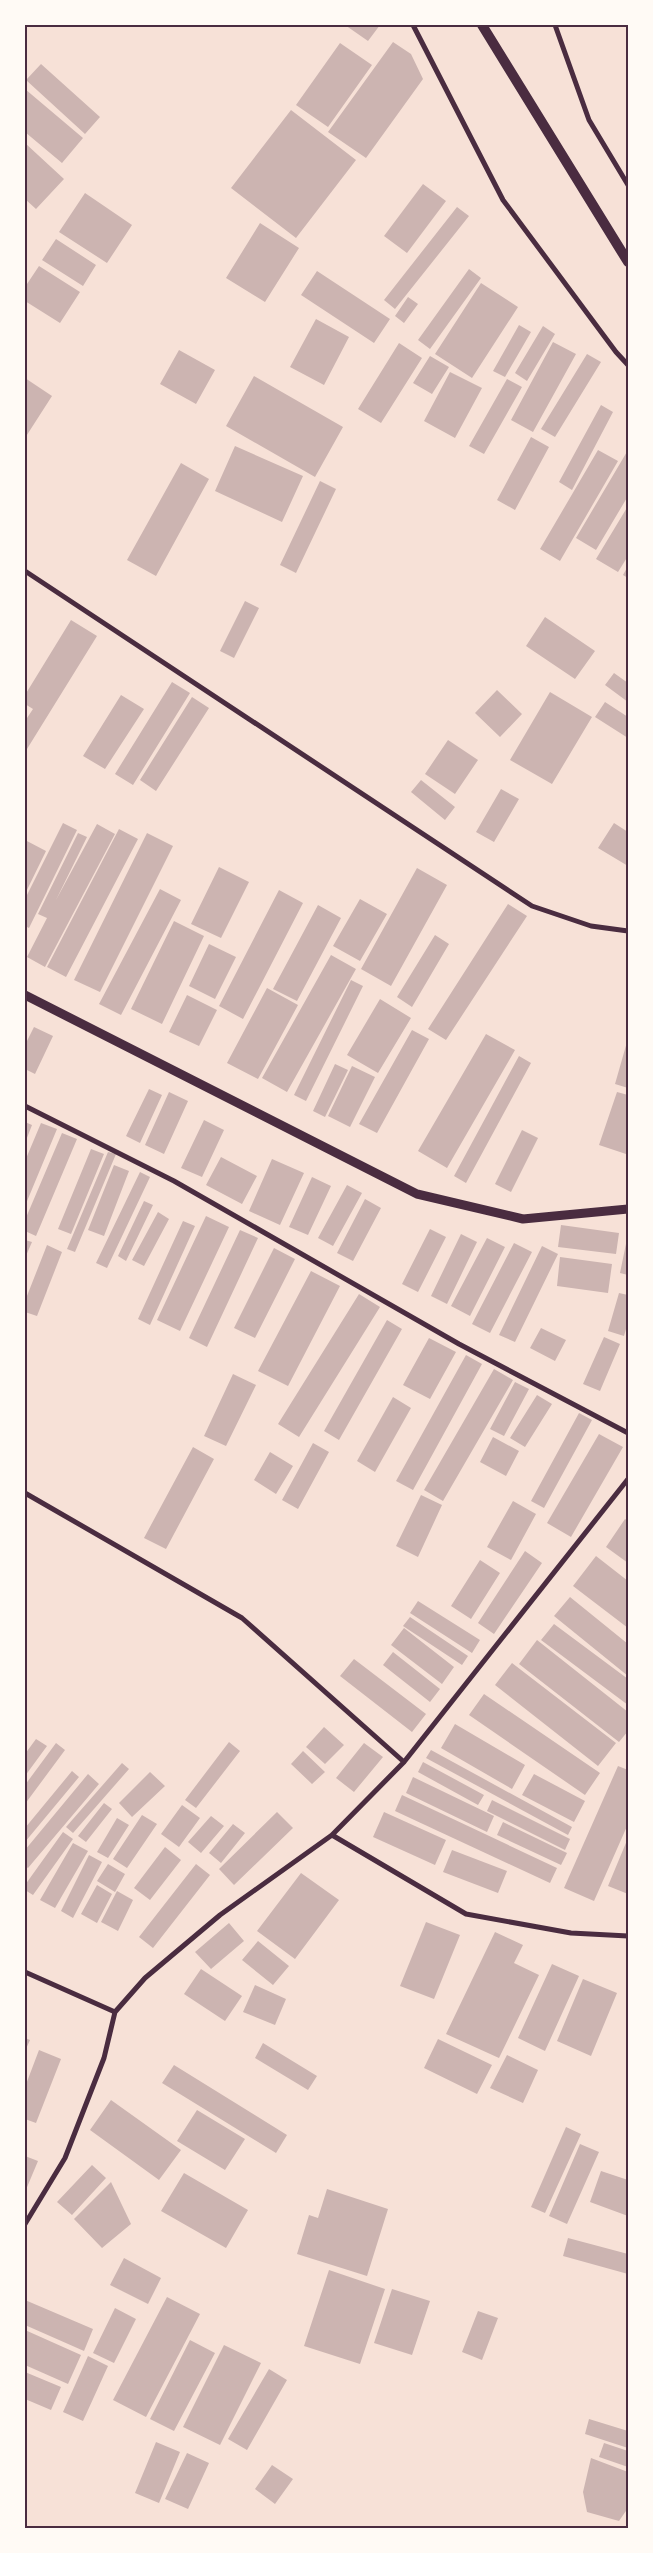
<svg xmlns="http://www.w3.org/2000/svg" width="653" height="2553" viewBox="0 0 653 2553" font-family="'Titillium Web',sans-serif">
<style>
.building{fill:#ccb4b1}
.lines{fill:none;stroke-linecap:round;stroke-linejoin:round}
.minor{stroke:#4a2c40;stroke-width:5}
.tertiary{stroke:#4a2c40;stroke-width:9}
.secondary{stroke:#4a2c40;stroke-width:10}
.neatline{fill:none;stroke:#4a2c40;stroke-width:2}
</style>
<rect width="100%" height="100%" fill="#f7e1d7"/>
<path class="building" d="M345,25h35l-12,16z
M393,42l18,12 12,25 -57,79 -38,-26z
M340,43l32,22 -44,62 -32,-22z
M41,64l59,53 -15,17 -59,-54z
M25,89l58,49 -21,25 -37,-31z
M291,110l65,50 -60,78 -65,-50z
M25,143l39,36 -28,30 -11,-10z
M423,184l23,17 -39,52 -23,-17z
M85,193l47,32 -25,38 -48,-31z
M457,207l12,9 -74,93 -11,-9z
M260,223l39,25 -34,54 -39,-24z
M56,239l40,26 -13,21 -41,-26z
M39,266l41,26 -20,31 -35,-22v-14z
M469,269l12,9 -51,71 -12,-9z
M317,271l73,48 -16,24 -73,-48z
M481,283l37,24 -46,71 -37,-24z
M408,297l10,7 -14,19 -9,-7z
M316,319l33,18 -25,48 -34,-18z
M519,325l12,7 -26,45 -12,-6z
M543,326l12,8 -28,47 -12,-8z
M553,342l23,12 -43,78 -22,-12z
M399,343l23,15 -41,65 -23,-14z
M179,350l36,20 -19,34 -36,-20z
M587,354l14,8 -46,75 -14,-8z
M430,356l19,11 -17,27 -19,-11z
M450,372l32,16 -27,50 -31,-17z
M254,376l89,51 -28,50 -89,-51z
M25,378l27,18 -27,42z
M507,379l15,8 -38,67 -15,-8z
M601,405l12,7 -41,78 -13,-8z
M531,437l18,10 -34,63 -18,-10z
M235,446l68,30 -21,46 -67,-31z
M598,450l20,11 -58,100 -20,-12z
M628,450v46l-32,54 -20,-12z
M181,463l28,16 -53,97 -29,-16z
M320,481l16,8 -40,84 -16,-8z
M628,506v50l-10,16 -22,-13z
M628,566v12l-5,-3z
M245,601l14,7 -25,50 -14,-7z
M545,617l50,34 -20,28 -49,-33z
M71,620l26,16 -70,113 -2,-28 8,-12 -8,-5v-9z
M614,673l14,10v19l-23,-17z
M172,682l18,11 -57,92 -18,-11z
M497,690l25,24 -22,23 -25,-24z
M550,692l42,25 -40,67 -42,-24z
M121,695l23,14 -39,60 -22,-13z
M192,697l17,11 -53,83 -16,-11z
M605,702l23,15v21l-33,-21z
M448,740l30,20 -23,34 -30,-20z
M421,780l34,27 -10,13 -34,-28z
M501,789l18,10 -25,43 -18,-10z
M63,823l14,7 -48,98 -4,-2v-27z
M614,823l14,9v34l-30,-18z
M97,824l18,10 -70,133 -18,-10 20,-39 -9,-4 40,-81 9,4 -31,63z
M119,829l19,10 -72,138 -19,-10z
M147,833l26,13 -73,146 -26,-12z
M25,840l21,11 -21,43z
M219,867l30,15 -28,56 -30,-14z
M417,868l30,17 -56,101 -30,-17z
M160,889l21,11 -60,115 -22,-11z
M279,890l24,13 -60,116 -24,-13z
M360,899l27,15 -27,47 -27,-15z
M508,904l19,12 -81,124 -18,-11z
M318,905l23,13 -44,83 -24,-12z
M174,921l30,15 -42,88 -31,-15z
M435,935l14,9 -37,63 -15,-10z
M209,944l27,13 -21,42 -26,-13z
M331,955l25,14 -69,123 -25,-14z
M351,980l12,6 -57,115 -12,-6z
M267,988l31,17 -40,74 -31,-16z
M187,995l30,15 -18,36 -30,-14z
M380,999l31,19 -33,55 -31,-18z
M34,1027l19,9 -18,38 -10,-5v-24z
M412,1030l17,9 -52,94 -18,-9z
M486,1034l29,16 -68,118 -29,-17z
M627,1042h1v46l-13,-4z
M519,1056l12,7 -65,120 -12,-7z
M335,1064l13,6 -23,47 -12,-6z
M352,1066l23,11 -25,50 -22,-11z
M149,1089l13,6 -22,48 -14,-7z
M169,1092l19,9 -24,53 -19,-9z
M617,1092l11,3 -2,59 -27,-9z
M204,1120l20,10 -22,47 -21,-9z
M25,1122l7,3 -7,18z
M41,1123l16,6 -32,77v-45z
M522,1130l16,8 -27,54 -16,-8z
M62,1133l15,6 -41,97 -11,-5v-11z
M91,1149l13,5 -33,80 -13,-5z
M108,1152l8,2 -41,98 -8,-3z
M221,1157l36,19 -15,28 -36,-19z
M272,1159l32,14 -24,52 -31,-14z
M114,1165l15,6 -25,65 -16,-6z
M140,1172l10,5 -43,91 -11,-5z
M312,1177l19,9 -23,49 -19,-8z
M347,1185l15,8 -29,53 -15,-8z
M365,1199l16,9 -28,53 -16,-8z
M144,1201l9,4 -27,56 -8,-5z
M158,1212l11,7 -25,47 -12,-6z
M206,1216l23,11 -49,104 -23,-11z
M183,1221l12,5 -45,99 -12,-6z
M561,1225l58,8 -3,21 -58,-7z
M430,1229l16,8 -28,55 -16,-8z
M240,1230l18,8 -51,109 -18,-9z
M461,1234l16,8 -30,62 -16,-8z
M487,1238l18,9 -35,69 -19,-10z
M627,1239h1v36l-8,-2z
M25,1240l7,2 -7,16z
M514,1243l18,9 -42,81 -18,-9z
M47,1245l15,7 -25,64 -12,-4v-11z
M542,1246l16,8 -43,88 -16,-7z
M274,1248l21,11 -40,79 -21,-10z
M560,1257l52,7 -4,29 -51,-7z
M311,1271l29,15 -52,100 -30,-15z
M619,1293l9,2v27l-4,14 -16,-5z
M359,1294l21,13 -81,130 -21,-13z
M387,1320l15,9 -63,111 -15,-9z
M541,1328l25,12 -11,21 -25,-13z
M604,1337l16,7 -20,47 -17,-7z
M429,1338l27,14 -26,47 -27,-14z
M466,1355l16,9 -69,126 -17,-9z
M494,1369l19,11 -70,121 -19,-11z
M233,1374l23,11 -30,61 -22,-10z
M515,1382l14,7 -25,47 -14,-7z
M537,1395l15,9 -27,43 -15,-9z
M393,1397l18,11 -36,64 -18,-11z
M579,1413l13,7 -48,88 -13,-7z
M599,1434l24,13 -52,90 -24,-14z
M493,1437l26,14 -13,25 -26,-14z
M313,1443l16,9 -31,57 -16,-9z
M193,1447l21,12 -48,90 -22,-11z
M270,1452l23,14 -17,28 -22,-14z
M421,1495l21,10 -24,52 -22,-11z
M513,1501l23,13 -25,46 -24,-13z
M625,1519l3,2v42l-22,-16z
M525,1551l17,12 -48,71 -16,-11z
M596,1556l32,25v47l-55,-42z
M480,1560l20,13 -29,46 -20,-13z
M570,1597l58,47v32l-74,-60z
M418,1601l62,39 -8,13 -62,-40z
M410,1617l58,39 -6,9 -59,-39z
M554,1624l74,55v26l-87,-65z
M404,1628l50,39 -12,17 -51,-39z
M537,1640l91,72v19l-9,11 -100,-78z
M393,1652l47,37 -10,13 -47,-37z
M354,1659l72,55 -14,18 -72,-56z
M512,1663l104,80 -18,23 -103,-81z
M484,1694l116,79 -15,22 -116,-80z
M455,1724l70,41 -13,24 -71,-41z
M324,1727l20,18 -19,19 -19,-17z
M36,1739l11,7 -22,30v-22z
M229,1742l11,9 -44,57 -11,-8z
M56,1743l9,7 -40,54v-19z
M364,1743l19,14 -29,35 -18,-14z
M431,1750l141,77 -4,8 -142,-77z
M303,1751l22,21 -13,12 -21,-20z
M423,1762l61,33 -6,10 -60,-33z
M122,1763l7,6 -56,64 -7,-6z
M618,1766l10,4v54l-34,77 -30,-13z
M72,1771l7,6 -54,65v-14z
M150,1772l15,14 -33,31 -13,-14z
M88,1774l11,10 -71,84 -3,-2v-16z
M534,1774l51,27 -11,21 -52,-27z
M413,1777l81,39 -7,16 -81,-39z
M402,1795l155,73 -7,15 -155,-72z
M492,1800l78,39 -5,11 -78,-39z
M104,1803l8,6 -26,33 -8,-6z
M182,1805l18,13 -21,29 -18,-13z
M277,1812l16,16 -59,57 -15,-16z
M384,1812l62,28 -11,25 -62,-28z
M142,1815l15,9 -30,44 -14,-9z
M211,1816l13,10 -23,27 -13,-11z
M117,1818l12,7 -21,33 -11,-6z
M503,1822l64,31 -6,12 -64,-30z
M233,1824l12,9 -24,30 -12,-10z
M63,1832l10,7 -40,56 -8,-5v-5z
M628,1838v56l-20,-8z
M73,1843l15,8 -33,57 -15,-8z
M165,1847l16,13 -31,40 -16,-12z
M452,1850l55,21 -9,22 -55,-21z
M89,1855l13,7 -29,56 -12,-7z
M108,1864l17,10 -10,18 -18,-11z
M196,1864l14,11 -57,73 -14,-11z
M301,1873l38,27 -44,59 -38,-28z
M97,1885l15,9 -15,29 -16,-9z
M117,1891l16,9 -15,31 -17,-9z
M426,1922l34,13 -26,64 -34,-13z
M229,1923l15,18 -33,28 -16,-17z
M495,1932l28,13 -9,18 25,12 -40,83 -53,-24z
M258,1941l31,25 -16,19 -31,-25z
M552,1964l27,12 -34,75 -27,-13z
M201,1969l41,27 -17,25 -41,-27z
M583,1979l34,14 -26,63 -34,-15z
M255,1985l31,14 -11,26 -32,-13z
M25,2038l5,2 -5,11z
M438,2039l54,26 -15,29 -53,-26z
M263,2043l54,33 -9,14 -53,-32z
M39,2050l22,9 -25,64 -11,-4v-32z
M507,2055l31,15 -15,33 -33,-15z
M174,2065l113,70 -11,18 -114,-70z
M111,2100l70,50 -22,30 -69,-50z
M197,2110l48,29 -20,31 -48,-29z
M566,2127l15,7 -36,79 -14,-6z
M580,2144l19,8 -32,72 -18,-8z
M25,2156l13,5 -13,31z
M92,2165l14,13 -34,37 -15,-13z
M601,2171l27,9v36l-38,-14z
M184,2173l64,37 -22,38 -65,-37z
M111,2182l20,42 -29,24 -28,-29z
M327,2189l61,20 -21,67 -70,-22 12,-39 9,3z
M568,2238l60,16v20l-65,-18z
M124,2258l37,20 -13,26 -38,-19z
M329,2270l56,19 -25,75 -56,-18z
M392,2289l38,12 -18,54 -38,-12z
M167,2297l33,17 -54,103 -33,-17z
M25,2300l68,29 -9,22 -59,-26z
M115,2308l21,11 -22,44 -21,-10z
M478,2311l20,7 -16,42 -20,-8z
M25,2330l56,25 -13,29 -43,-19z
M190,2340l25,13 -41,78 -24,-12z
M224,2345l37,18 -41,82 -37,-18z
M88,2356l20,10 -25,55 -20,-9z
M269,2369l18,11 -40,70 -19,-11z
M25,2372l36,15 -10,23 -26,-11z
M589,2419l39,12v17l-43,-14z
M156,2442l24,10 -21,51 -24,-10z
M604,2443l24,8v16l-29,-10z
M187,2453l22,10 -21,46 -23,-10z
M591,2458l37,14v36l-9,13 -32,-9 -4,-20z
M272,2465l21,14 -18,25 -20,-15z"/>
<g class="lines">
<path class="minor" d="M413,25l90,175 113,152 12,13
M555,25l34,95 39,65
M25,571l507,335 59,20 37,5
M25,1106l149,75 285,163 169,89
M25,1493l217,125 162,144
M332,1835l134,79 105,19 57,3
M25,1972l90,40
M25,2224l40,-66 39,-100 11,-46 30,-34 75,-63 112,-80 72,-73 224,-283"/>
<path class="tertiary" d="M25,995l392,199 106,25 105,-10"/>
<path class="secondary" d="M482,25l146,237"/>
</g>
<rect width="653" height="2553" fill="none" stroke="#fffaf5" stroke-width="52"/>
<rect x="26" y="26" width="601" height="2501" class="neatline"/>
</svg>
